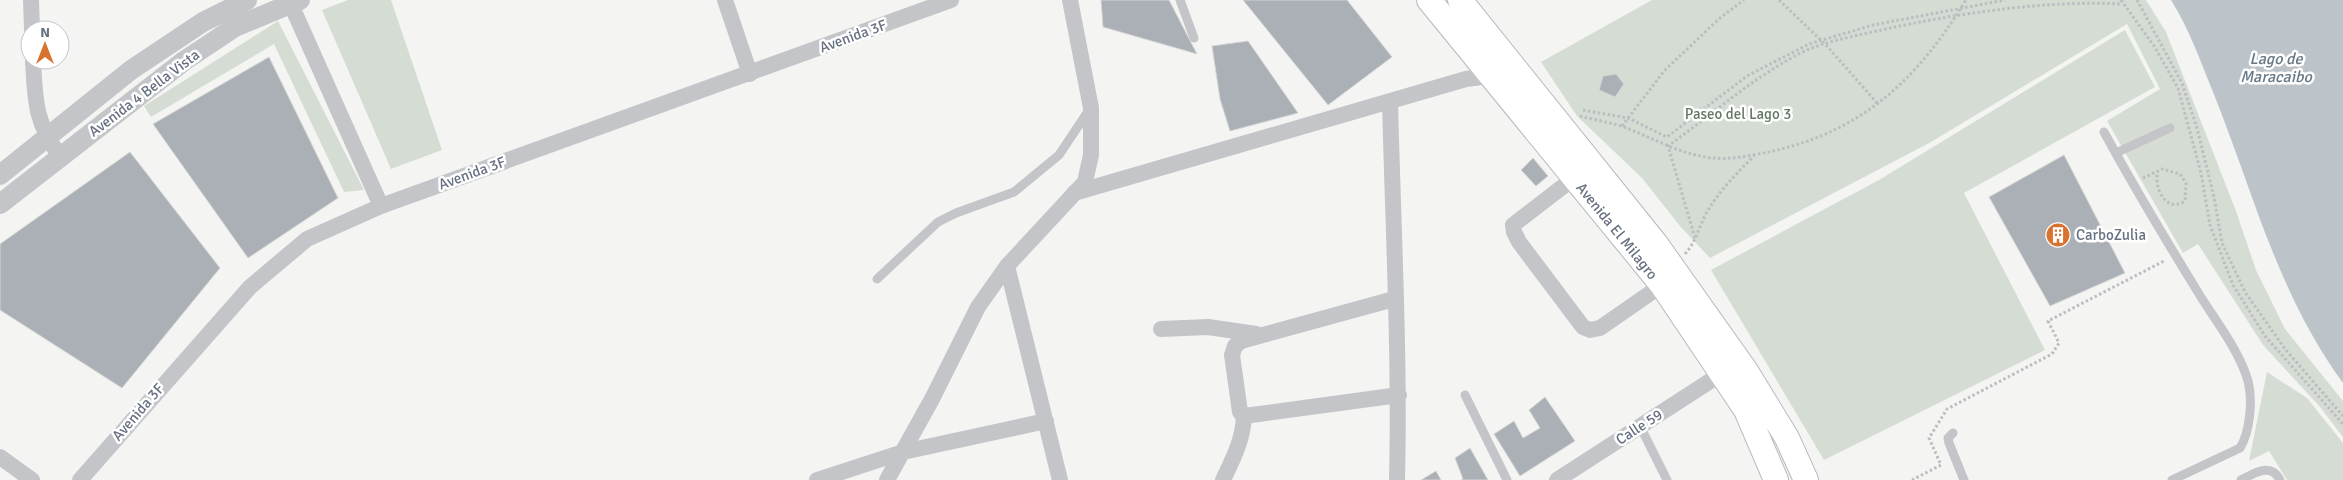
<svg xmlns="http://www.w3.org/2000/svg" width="2343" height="480" viewBox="0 0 2343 480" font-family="Signika,sans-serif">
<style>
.green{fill:#d5dcd3}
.water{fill:#bcc4c9}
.building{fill:#aab0b6;stroke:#d6d6d4}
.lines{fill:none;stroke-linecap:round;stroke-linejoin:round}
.secondary-casing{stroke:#b5b8bd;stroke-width:26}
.path{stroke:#bcbdc0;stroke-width:3;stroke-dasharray:2.5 2.5;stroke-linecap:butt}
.service{stroke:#c3c5c9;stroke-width:9}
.minor{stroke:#c3c5c9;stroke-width:16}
.tertiary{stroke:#c3c5c9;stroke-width:20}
.secondary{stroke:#fff;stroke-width:24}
.labels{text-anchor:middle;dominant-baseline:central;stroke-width:5;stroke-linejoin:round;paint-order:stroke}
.street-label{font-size:15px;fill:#667081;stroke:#fff}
.park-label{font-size:15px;fill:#657864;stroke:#fff}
.poi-label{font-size:15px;fill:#667081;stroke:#fff;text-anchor:start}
.water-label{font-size:16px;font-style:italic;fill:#677885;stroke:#fff}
</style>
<rect width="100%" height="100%" fill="#f4f5f2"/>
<path class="green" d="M348,0h43l51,150 -51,19 -69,-159z
M1652,0h494l20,32 70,179 20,59 29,59 58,72v36l-23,-30 -57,-62 -65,-101 -15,9 -76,-132 53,-32 -33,-65 -196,118 -221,116 -30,-32 -38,-48 -65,-62 -36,-54z
M278,21l86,169 -20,2 -70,-148 -123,73 -7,-11z
M2125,30l30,57 -191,106 81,157 -221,110 -113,-190 168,-90z
M2267,372l40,26 36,45v37h-56l-18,-29 -20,10z"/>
<path class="water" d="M2171,0h172v383c-64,-87 -89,-188 -128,-286 -14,-34 -25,-67 -44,-97z"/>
<path class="building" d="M1101,0h68l28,54 -94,-27z
M1243,0h104l45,57 -64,48z
M1248,41l50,72 -68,18 -10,-32 -8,-53z
M269,57l69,141 -90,60 -95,-134z
M1616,74l8,10 -9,13 -16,-7 4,-14z
M130,152l90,116 -98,120 -122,-78v-66z
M2064,155l61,118 -75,33 -61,-109z
M1533,158l15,18 -12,10 -15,-16z
M1545,397l30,44 -55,35 -26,-42 20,-13 9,17 17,-10 -11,-18z
M1470,448l18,32h-27l2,-1 -8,-21z
M1436,471l5,9h-20z"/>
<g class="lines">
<defs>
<path id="secondary" d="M1429,0l233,285 84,125 30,70
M1460,0l196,244 90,127 41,67 19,42"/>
</defs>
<use href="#secondary" class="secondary-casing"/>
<path class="path" d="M1779,0l47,45 51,58
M2121,0l33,46 24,42 23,85 9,52 23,60 32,51 78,88
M2137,0l45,83 15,45 17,69 8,46 23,49 40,57 58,67
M1583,110l45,8 39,19 80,-61 62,-32 64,-19 132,-25
M1580,116c14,4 30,6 44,11 29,11 57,28 89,31 19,2 41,-3 60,-7 92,-21 145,-73 193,-151
M1622,126l42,-55 56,-53 24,-18
M2143,178l19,-9 18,5 6,9 -1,18c-19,13 -32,-14 -27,-30
M1695,238l-27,-92c42,-30 81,-65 127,-90 27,-15 61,-20 91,-27 73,-16 162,-29 236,-25
M1685,254c11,-12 14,-28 22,-42 12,-21 30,-39 47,-56
M1912,480l29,-15 -12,-27 18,-29 105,-55 7,-11 -11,-22 116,-60"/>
<path class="service" d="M1180,0l14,38
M2104,132c29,53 60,105 92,157 17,29 43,60 52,92 5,19 2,51 -8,67l-68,32
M2116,153l54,-25
M877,279l61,-57 18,-9 58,-21 45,-37 30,-45
M1465,395l42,85
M1640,426l27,54
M1953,433l-5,5 1,5 15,37
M2241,480c14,-7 30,-18 39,0"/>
<path class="minor" d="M31,0l1,30
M289,0l92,206
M725,0l25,74
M33,60c2,40 2,64 28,97
M1390,101c3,126 10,253 7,379
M1574,178l-61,47 1,7 5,10 64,85 7,3 10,-2 62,-43
M1074,193l392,-114 23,-3
M1007,266l53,214
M1394,299l-153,42 -6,5 -3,9 8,57 4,4 155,-21
M1161,329l47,-2 48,7
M0,457l32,23
M80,480l170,-193 57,-48 74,-33 570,-206
M817,480l86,-28 143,-31
M887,480l45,-81 46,-92 29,-41 78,-84 6,-27v-47l-21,-108
M1223,480c10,-21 20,-40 21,-64
M1557,480l164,-106"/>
<path class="tertiary" d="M0,175l131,-105 72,-48 44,-22
M0,204l184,-143 51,-34 65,-27"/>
<use href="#secondary" class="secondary"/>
</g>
<defs>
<symbol id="building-disc" viewBox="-11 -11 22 22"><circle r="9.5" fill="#d8722f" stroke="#fff"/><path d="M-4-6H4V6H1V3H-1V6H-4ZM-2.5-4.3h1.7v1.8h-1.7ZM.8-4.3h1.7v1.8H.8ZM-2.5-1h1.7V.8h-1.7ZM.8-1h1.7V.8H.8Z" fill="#fff"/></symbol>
</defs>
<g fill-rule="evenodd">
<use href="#building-disc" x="2044" y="221" width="28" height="28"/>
</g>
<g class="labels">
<g class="street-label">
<text transform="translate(853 36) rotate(-20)">Avenida 3F</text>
<text transform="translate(144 93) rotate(-37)">Avenida 4 Bella Vista</text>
<text transform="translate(472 173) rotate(-20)">Avenida 3F</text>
<text transform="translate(1617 231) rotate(51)">Avenida El Milagro</text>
<text transform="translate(138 412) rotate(-49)">Avenida 3F</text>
<text transform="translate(1639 427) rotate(-33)">Calle 59</text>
</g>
<g class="park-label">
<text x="1738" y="114">Paseo del Lago 3</text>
</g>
<g class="poi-label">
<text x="2076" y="235">CarboZulia</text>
</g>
<g class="water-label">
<text x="2276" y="59">Lago de<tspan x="2276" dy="18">Maracaibo</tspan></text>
</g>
</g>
<g transform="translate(45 45)"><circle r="24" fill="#ffffff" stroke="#c2c6cd"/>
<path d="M0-4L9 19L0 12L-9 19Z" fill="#d8722f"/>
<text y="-8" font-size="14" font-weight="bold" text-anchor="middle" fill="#667081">N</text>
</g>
</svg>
